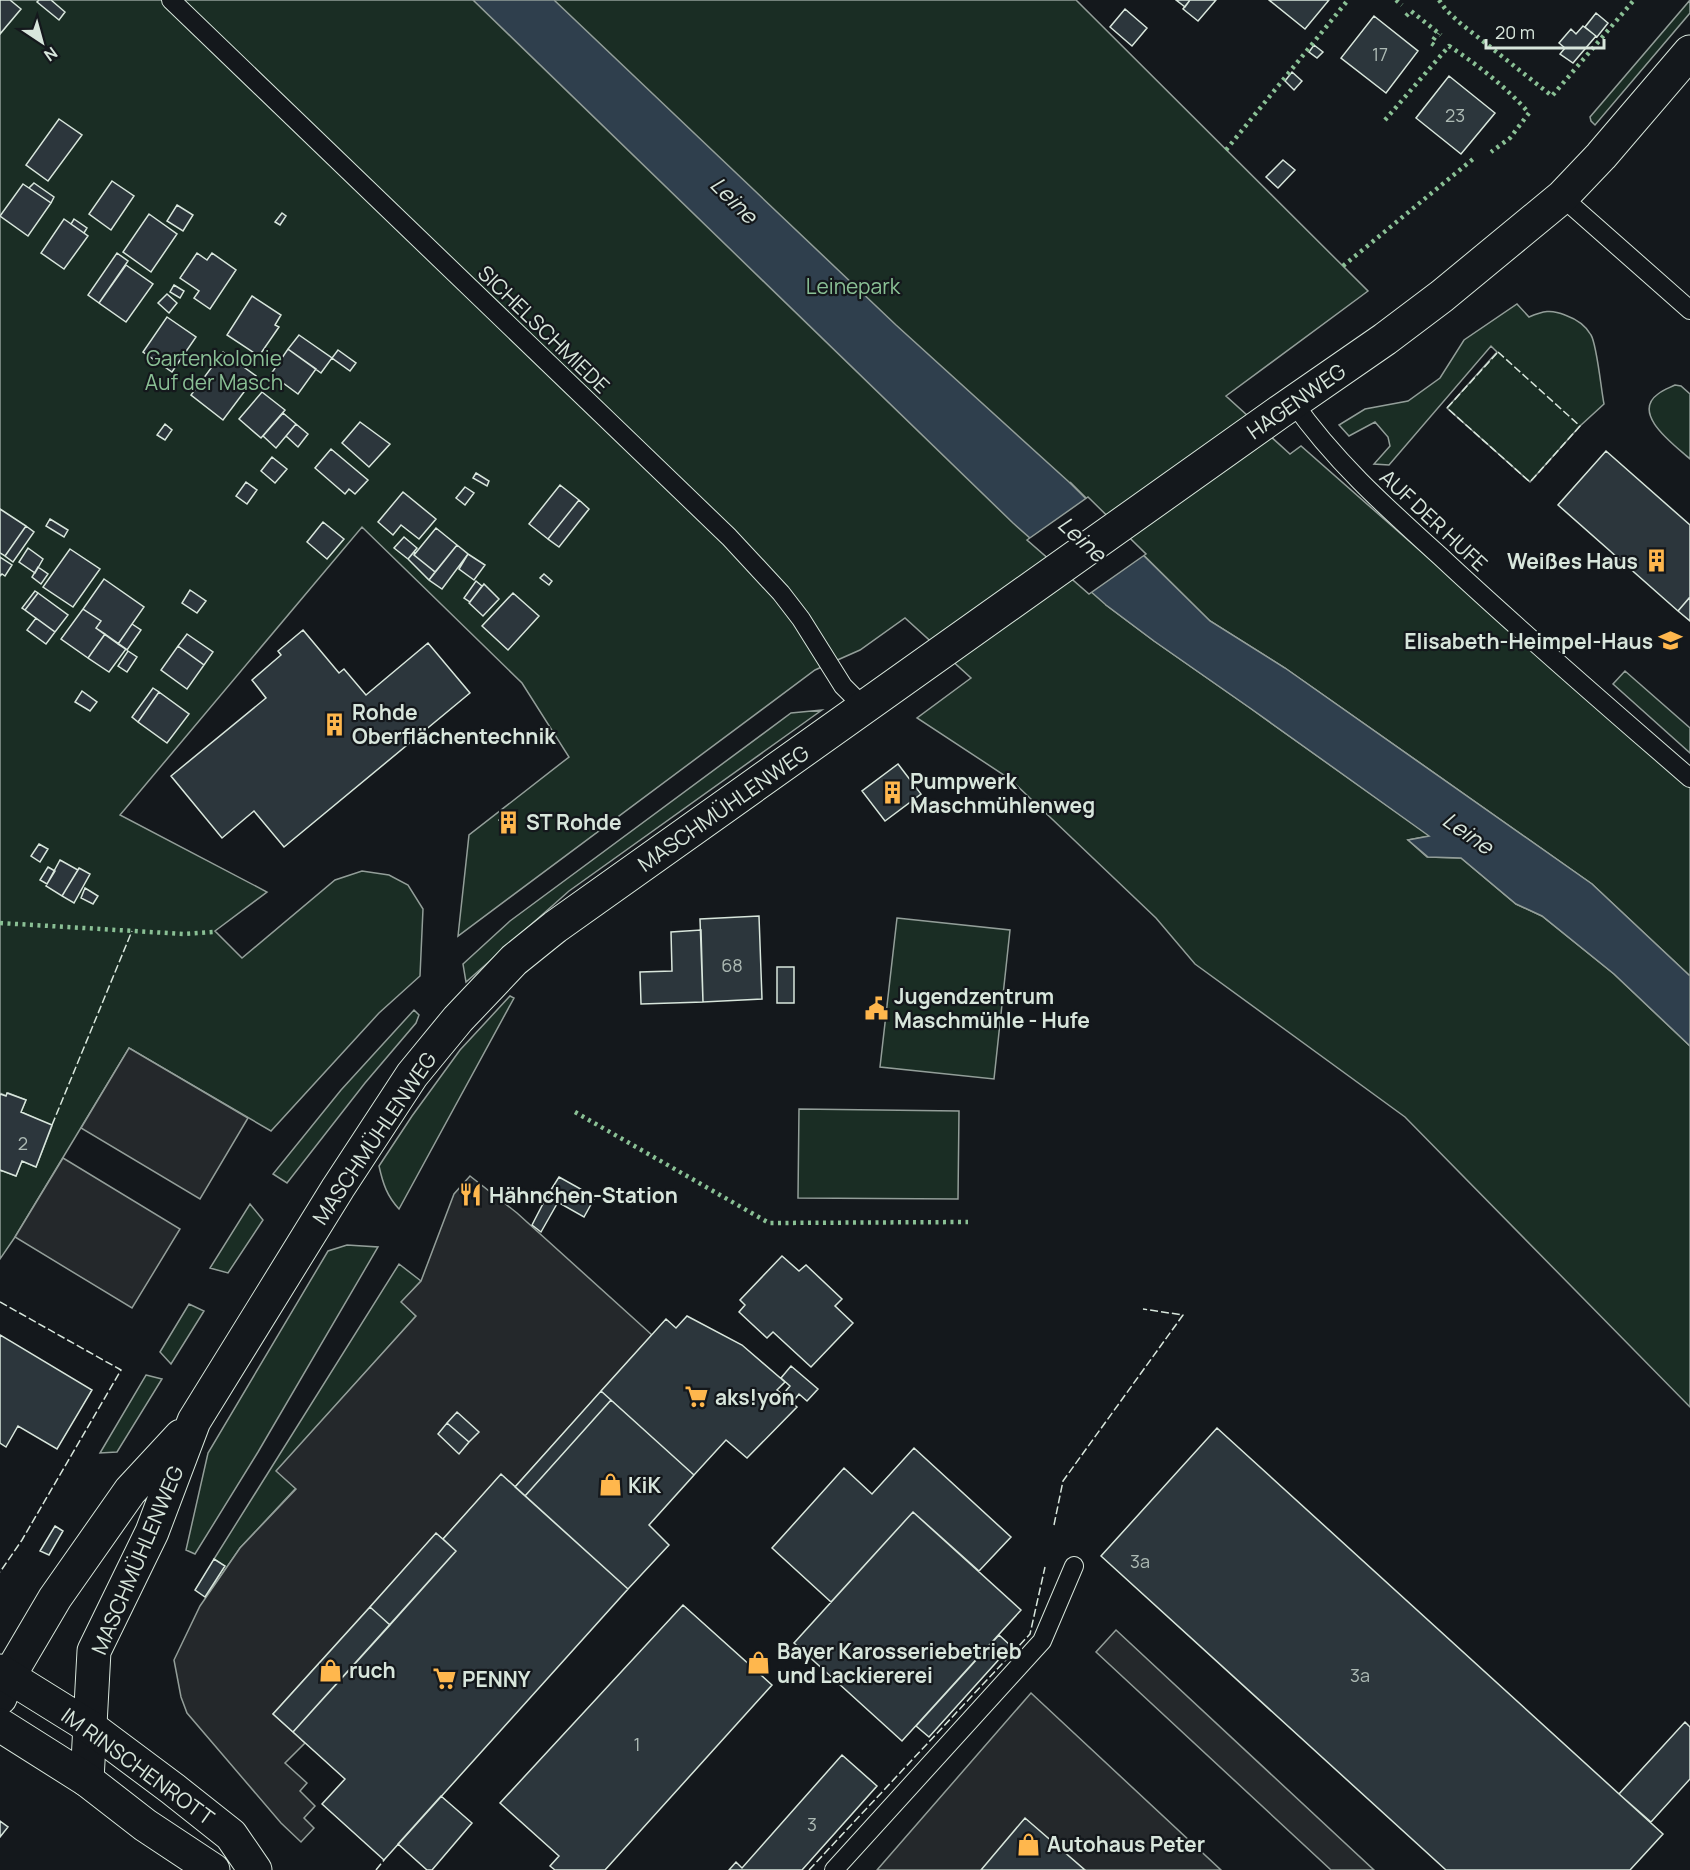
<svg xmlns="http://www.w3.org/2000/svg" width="1690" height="1870" viewBox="0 0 1690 1870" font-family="Manrope,sans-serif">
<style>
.green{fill:#1a2d24;stroke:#939e99;stroke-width:1.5}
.parking{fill:#24282b;stroke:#939e99;stroke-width:1.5}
.water{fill:#2f3f4d;stroke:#939e99;stroke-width:1.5}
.pier{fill:#14181c;stroke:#939e99;stroke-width:1.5}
.building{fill:#2c363c;stroke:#d8e6dc;stroke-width:1.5}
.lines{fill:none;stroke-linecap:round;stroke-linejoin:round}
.service-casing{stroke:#d8e6dc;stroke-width:20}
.tertiary-casing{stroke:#d8e6dc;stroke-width:35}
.secondary-casing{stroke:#d8e6dc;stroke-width:35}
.service{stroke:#14181c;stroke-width:18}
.tertiary{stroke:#14181c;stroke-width:33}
.secondary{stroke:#14181c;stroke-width:33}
.hedge{stroke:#8ac095;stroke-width:4.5;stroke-dasharray:3 4.5;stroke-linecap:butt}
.fence{stroke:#d8e6dc;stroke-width:1.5;stroke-dasharray:8 3;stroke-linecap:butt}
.labels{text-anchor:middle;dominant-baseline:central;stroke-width:4.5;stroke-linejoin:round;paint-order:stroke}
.number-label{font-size:18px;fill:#adbab4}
.park-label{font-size:21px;fill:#8ac095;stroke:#14181c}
.street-label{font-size:21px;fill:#d8e6dc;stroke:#14181c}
.poi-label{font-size:21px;font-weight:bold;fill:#d8e6dc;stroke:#14181c;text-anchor:start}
.water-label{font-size:22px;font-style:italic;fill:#d8e6dc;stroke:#14181c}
</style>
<rect width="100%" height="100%" fill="#14181c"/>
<path class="green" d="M0,0h1076l292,291 -142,105 64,58 11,-8 389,342v188l-98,-92 -307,-216 -75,-47 -140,-139 36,123 48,36 96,67 180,128 -22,4 19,17 34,1 55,46 26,12 72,58 76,72v361l-285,-290 -210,-153 -39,-46 -146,-139 -93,-61 54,-40 -66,-60 -45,32 -45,20 -357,266 11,-101 100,-78 -47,-74 -160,-156 -242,288 147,77 -52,39 27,27 93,-78 27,-9 27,4 19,10 15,24 -3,67 -41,37 -108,118 -142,-83 -114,189 -15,22v-89l16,6 6,-15 14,6 16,-41 -31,-14 5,-12 -18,-7 -2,3 -6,-3z
M1690,0v13l-95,112 -4,-4 -1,-4z
M1517,304l12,13c14,-6 22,-8 36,-2 11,4 20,9 26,20 6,10 10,54 13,69l-24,22 -50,56 -83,-74 50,-56 -6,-6 -102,119 -15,-1 16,-18 -2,-9 -13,-15 -26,14 -10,-11 26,-16 43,-8 32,-23 24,-38z
M1675,385l6,1 9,8v65c-14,-13 -60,-45 -32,-65 5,-4 11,-6 17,-9z
M1625,671l65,57v25l-77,-69z
M822,710l-253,181 -103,91 -3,-18 47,-43 281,-208z
M897,918l113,12 -16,149 -114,-12z
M510,996l4,2 -115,211c-12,-13 -16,-25 -20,-43l33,-50 48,-66z
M414,1010l5,5 -3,8 -51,60 -78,100 -14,-9 68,-84z
M799,1109l160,2 -1,88 -160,-1z
M250,1204l13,16 -35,53 -18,-5z
M347,1245l31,2 -120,205 -63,102 -9,-4 22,-97 120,-202z
M399,1264l22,17 -19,21 14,14 -139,155 19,17 -56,60 -34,50 18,-32 -10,-7z
M189,1304l15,7 -33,53 -11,-12z
M146,1375l16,4 -45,73 -17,1z"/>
<path class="parking" d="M129,1048l119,70 -48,81 -119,-71z
M63,1158l117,71 -48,79 -117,-71z
M470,1176l47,37 135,122 -137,152 -14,-12 -58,64 -7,-5 -163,180 32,29 -20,20 22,20 -7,8 15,15 -11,12 10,10 -13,14 -20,-19 -94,-110 -6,-16 -7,-37 26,-54 40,-58 56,-59 -20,-18 140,-155 -15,-14 20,-21 33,-87z
M1116,1630l258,240h-43l-235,-218z
M1031,1693l190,177h-344z"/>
<path class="water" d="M473,0h81l342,325 173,157 141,139 75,47 307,216 98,92v70l-76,-72 -72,-58 -26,-12 -55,-46 -33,-1 -20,-17 21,-4 -179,-128 -96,-67 -48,-36 -93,-82z"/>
<path class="pier" d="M1088,497l58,57 -57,40 -62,-54z"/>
<path class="building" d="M0,0h10l11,9 -21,25z
M39,0h12l14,12 -6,8 -22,-18z
M1176,0h14l-5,7z
M1190,0h26l-18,21 -15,-12z
M1269,0h60l-24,29z
M1125,9l22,19 -15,18 -22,-19z
M1596,13l12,10 -11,14 -12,-10z
M1374,16l44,35 -32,42 -45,-35z
M1583,26l13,10 -23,27 -13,-9 5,-6 -6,-5 12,-14 5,5z
M1314,45l9,7 -6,6 -8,-6z
M1292,72l10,9 -8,9 -9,-9z
M1449,76l46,37 -34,41 -45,-36z
M59,119l23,16 -34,46 -22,-16z
M1283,160l12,10 -17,18 -12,-11z
M112,181l22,15 -23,34 -22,-16z
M34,183l20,14 -3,6 -22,-15z
M23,184l28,19 -23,33 -28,-20z
M177,205l16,10 -10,16 -16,-10z
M282,213l4,3 -6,9 -5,-3z
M149,214l28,20 -26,38 -28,-20z
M64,219l24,17 -24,33 -23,-16z
M74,219l13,9 -3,5 -13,-9z
M117,253l11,8 -29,42 -11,-8z
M197,253l10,7 5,-7 24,17 -26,39 -16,-11 5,-7 -19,-13z
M126,265l27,19 -27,38 -27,-19z
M174,285l10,6 -4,7 -10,-6z
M167,294l10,9 -8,10 -11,-10z
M252,296l29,19 -6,10 4,2 -20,29 -32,-21z
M167,317l29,20 -24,35 -29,-20z
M299,335l33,23 -11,15 -33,-24z
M288,349l28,20 -18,25 -27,-20z
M338,350l18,13 -6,8 -18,-13z
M223,352l33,24 -33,44 -32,-25z
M262,392l23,18 -24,28 -22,-19z
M283,413l13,11 -20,24 -13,-12z
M360,422l30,22 -21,23 -27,-24z
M165,424l7,6 -7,10 -8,-5z
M296,424l12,10 -10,13 -12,-11z
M331,449l37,31 -13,14 -6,-5 -4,5 -30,-26z
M1606,451l84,74v72l-12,14 -120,-106z
M272,457l15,12 -12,14 -14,-12z
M476,473l13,8 -2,5 -14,-8z
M246,482l11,8 -10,14 -11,-8z
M560,485l19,15 -31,39 -19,-15z
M465,487l9,6 -9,12 -9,-7z
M403,492l33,27 -17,20 -18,-14 -8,10 -15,-13z
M579,500l10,9 -30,38 -11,-8z
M0,509l26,17 -21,30 -5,-3z
M50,519l18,11 -4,7 -18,-11z
M323,522l21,17 -17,20 -20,-17z
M26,526l8,6 -21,30 -8,-6z
M436,528l21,17 -22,27 -21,-17z
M404,537l13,11 -9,11 -14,-11z
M457,545l11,9 -26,35 -13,-9z
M28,548l15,11 -8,14 -16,-11z
M70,549l30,20 -27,38 -30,-20z
M414,552l1,1 -1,2 21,17 -6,8 -21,-21z
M468,554l17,11 -11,15 -15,-11z
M0,557l12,8 -7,11 -3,-2 -2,2z
M38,567l10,7 -7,10 -9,-7z
M544,574l8,7 -3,4 -9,-7z
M104,579l40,28 -26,37 -22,-16 5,-7 -18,-12z
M476,581l6,5 -12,16 -6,-4z
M484,584l15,15 -16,17 -14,-13z
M190,590l16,11 -9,12 -15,-10z
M35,591l3,2 -13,17 -3,-2z
M38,593l30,22 -13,17 -30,-22z
M513,593l26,23 -31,34 -26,-24z
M1690,597v24l-12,-10z
M83,609l18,12 -5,7 9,6 -17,24 -27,-19z
M36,618l19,14 -9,12 -19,-14z
M132,624l9,6 -14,20 -9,-6z
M303,630l36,43 5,-4 22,26 62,-52 42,50 -186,154 -30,-36 -32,27 -51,-62 95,-78 -14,-18 29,-25 -3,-4z
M105,634l21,15 -17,23 -21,-14z
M187,634l26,18 -9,13 -26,-19z
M178,646l26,19 -17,24 -26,-19z
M128,651l9,6 -10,15 -9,-6z
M153,688l6,4 -21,30 -6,-5z
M82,691l15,11 -7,9 -15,-9z
M159,692l30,22 -22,29 -29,-21z
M898,764l23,30 -36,27 -23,-30z
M507,813l10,12 -8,7 -10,-12z
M39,844l9,5 -8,13 -9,-6z
M60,860l18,10 -16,26 -16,-10z
M48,867l7,4 -8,13 -7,-4z
M79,868l11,6 -16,29 -12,-7z
M85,888l13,8 -5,8 -12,-6z
M759,916l3,83 -59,3 -3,-83z
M701,930l2,72 -62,2 -1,-32 32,-1 -1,-39z
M777,967h17v36h-17z
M7,1093l19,7 -5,12 31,13 -16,42 -14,-6 -6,15 -16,-6v-76l6,2z
M559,1177l36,20 -11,20 -37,-21z
M547,1196l11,6 -17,30 -9,-7z
M782,1256l17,15 7,-6 36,34 -7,7 18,17 -42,44 -38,-35 -6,6 -28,-26 6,-7 -5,-5z
M687,1316l55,29 43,37 -8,8 20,17 -50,51 -21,-18 -32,35 -93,-84 65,-72 10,9z
M0,1335l92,55 -35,59 -39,-23 -12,21 -6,-4z
M791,1366l27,23 -11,12 -8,-7 -7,9 -9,-9 7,-8 -9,-8z
M601,1391l10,9 -86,96 -10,-9z
M611,1400l83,75 -45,50 20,20 -41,44 -103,-93z
M457,1412l22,20 -10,10 -22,-19z
M447,1423l22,19 -10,12 -21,-20z
M1217,1428l446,406 -33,36h-184l-345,-314z
M914,1448l97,89 -32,34 -66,-59 -82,90 -59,-54 72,-80 28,26z
M501,1474l127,115 -244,271 -62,-56 23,-25 -52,-47 163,-181 -13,-12z
M913,1512l108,98 -119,131 -108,-98z
M55,1526l8,5 -14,24 -9,-4z
M436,1533l20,18 -66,74 -20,-18z
M214,1559l11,7 -20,31 -10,-7z
M683,1605l89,80 -167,185h-50l-5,-4 9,-10 -59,-53z
M370,1607l20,18 -97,107 -20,-18z
M999,1635l12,11 -82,91 -13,-11z
M1685,1722l5,5v52l-39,43 -32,-28z
M842,1755l35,31 -75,84h-73l7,-8 6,6z
M441,1796l31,27 -40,47h-5l-29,-26z
M1025,1818l60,52h-104z
M0,1821l8,6 -8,10z"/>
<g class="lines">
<defs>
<path id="service" d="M171,0l558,537 52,56 20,26 42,67 22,22
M1562,197l128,113
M1293,402c41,59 95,107 148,155 81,76 165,148 249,221
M834,1870l208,-229 32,-75"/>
<path id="tertiary" d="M0,1698l9,-22 46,-78 75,-107 51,-55
M87,1780l7,-129 58,-119 42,-111 144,-233 74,-113 46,-56 56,-59 41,-33 723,-514 107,-74 57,-43 120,-99 39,-41 89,-104"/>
<path id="secondary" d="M0,1671l90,56 83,62 58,46 24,35
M0,1725l87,55 58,45 68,45"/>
</defs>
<use href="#service" class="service-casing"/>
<use href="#tertiary" class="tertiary-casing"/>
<use href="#secondary" class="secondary-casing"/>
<use href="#service" class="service"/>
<use href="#tertiary" class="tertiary"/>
<use href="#secondary" class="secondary"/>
<path class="hedge" d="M1396,0l6,5
M1439,0l7,10 14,13 92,73 82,-96
M1406,16l5,-5 30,24
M1434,45l-3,-2 7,-10
M1385,120l64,-74c29,19 57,41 80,67l-19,25 -19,14
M1226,150l122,-150
M1343,266l130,-107
M0,923l184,11 30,-2
M575,1112l194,111 199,-1"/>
<path class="fence" d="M1498,352l82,74 -50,56 -83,-74z
M52,1125l80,-194
M0,1302l121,68 -99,170 -22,32
M1054,1525l9,-44 120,-166 -40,-6
M376,1870l8,-10
M809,1870l221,-236 15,-67"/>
</g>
<defs>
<symbol id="building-bare" viewBox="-9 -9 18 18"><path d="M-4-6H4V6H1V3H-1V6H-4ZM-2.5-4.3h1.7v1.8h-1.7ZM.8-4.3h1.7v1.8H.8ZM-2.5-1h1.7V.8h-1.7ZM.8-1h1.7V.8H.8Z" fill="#ffb74d" stroke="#14181c" stroke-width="2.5" paint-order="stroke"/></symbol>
<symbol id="school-bare" viewBox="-9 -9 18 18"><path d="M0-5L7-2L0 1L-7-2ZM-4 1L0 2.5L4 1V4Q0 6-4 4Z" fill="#ffb74d" stroke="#14181c" stroke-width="2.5" paint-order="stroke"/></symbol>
<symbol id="civic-bare" viewBox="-9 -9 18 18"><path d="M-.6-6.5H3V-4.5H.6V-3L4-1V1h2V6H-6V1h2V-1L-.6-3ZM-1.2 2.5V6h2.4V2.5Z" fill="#ffb74d" stroke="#14181c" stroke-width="2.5" paint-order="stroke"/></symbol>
<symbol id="restaurant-bare" viewBox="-9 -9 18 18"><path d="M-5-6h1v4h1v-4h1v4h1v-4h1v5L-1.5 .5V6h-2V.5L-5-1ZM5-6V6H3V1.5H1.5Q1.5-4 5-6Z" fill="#ffb74d" stroke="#14181c" stroke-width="2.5" paint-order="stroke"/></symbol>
<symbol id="supermarket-bare" viewBox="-9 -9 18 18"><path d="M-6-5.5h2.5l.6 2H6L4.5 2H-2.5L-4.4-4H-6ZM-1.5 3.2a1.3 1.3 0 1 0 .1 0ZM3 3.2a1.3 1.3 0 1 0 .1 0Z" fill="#ffb74d" stroke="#14181c" stroke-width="2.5" paint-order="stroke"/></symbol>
<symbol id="shop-bare" viewBox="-9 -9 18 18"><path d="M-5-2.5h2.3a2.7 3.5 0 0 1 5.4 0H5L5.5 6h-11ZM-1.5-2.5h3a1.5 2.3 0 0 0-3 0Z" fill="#ffb74d" stroke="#14181c" stroke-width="2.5" paint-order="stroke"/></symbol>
</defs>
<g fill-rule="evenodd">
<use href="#building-bare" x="1640" y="544" width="33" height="33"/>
<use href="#school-bare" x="1654" y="624" width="33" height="33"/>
<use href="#building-bare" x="318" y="708" width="33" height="33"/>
<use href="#building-bare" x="876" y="776" width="33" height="33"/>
<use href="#building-bare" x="492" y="806" width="33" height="33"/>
<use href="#civic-bare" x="860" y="992" width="33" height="33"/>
<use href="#restaurant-bare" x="454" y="1178" width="33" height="33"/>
<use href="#supermarket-bare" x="680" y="1380" width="33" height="33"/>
<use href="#shop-bare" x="594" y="1468" width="33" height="33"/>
<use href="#shop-bare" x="742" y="1646" width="33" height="33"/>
<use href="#shop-bare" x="314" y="1654" width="33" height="33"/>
<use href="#supermarket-bare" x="428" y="1662" width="33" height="33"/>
<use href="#shop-bare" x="1012" y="1828" width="33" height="33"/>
</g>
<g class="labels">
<g class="number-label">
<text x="1380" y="54">17</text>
<text x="1455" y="115">23</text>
<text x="732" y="965">68</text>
<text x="23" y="1143">2</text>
<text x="1140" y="1561">3a</text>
<text x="1360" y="1675">3a</text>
<text x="637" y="1744">1</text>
<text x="812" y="1824">3</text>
</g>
<g class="park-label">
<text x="853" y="286">Leinepark</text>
<text x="214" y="358">Gartenkolonie<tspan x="214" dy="24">Auf der Masch</tspan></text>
</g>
<g class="street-label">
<text transform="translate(544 329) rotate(44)">SICHELSCHMIEDE</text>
<text transform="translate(1296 401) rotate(-35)">HAGENWEG</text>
<text transform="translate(1434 520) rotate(43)">AUF DER HUFE</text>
<text transform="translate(723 808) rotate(-35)">MASCHMÜHLENWEG</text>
<text transform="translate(374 1138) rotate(-56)">MASCHMÜHLENWEG</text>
<text transform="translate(137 1560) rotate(-67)">MASCHMÜHLENWEG</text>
<text transform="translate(138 1766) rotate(36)">IM RINSCHENROTT</text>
</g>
<g class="poi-label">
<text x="1638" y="561" text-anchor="end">Weißes Haus</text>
<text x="1653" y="641" text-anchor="end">Elisabeth-Heimpel-Haus</text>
<text x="352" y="712">Rohde<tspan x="352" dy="24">Oberflächentechnik</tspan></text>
<text x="910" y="781">Pumpwerk<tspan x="910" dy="24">Maschmühlenweg</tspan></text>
<text x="526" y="822">ST Rohde</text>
<text x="894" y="996">Jugendzentrum<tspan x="894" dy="24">Maschmühle - Hufe</tspan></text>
<text x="489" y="1195">Hähnchen-Station</text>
<text x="715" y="1397">aks!yon</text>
<text x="628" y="1485">KiK</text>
<text x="777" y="1651">Bayer Karosseriebetrieb<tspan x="777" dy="24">und Lackiererei</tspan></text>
<text x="349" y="1670">ruch</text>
<text x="462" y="1679">PENNY</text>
<text x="1047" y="1844">Autohaus Peter</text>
</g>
<g class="water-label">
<text transform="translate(734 200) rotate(45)">Leine</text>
<text transform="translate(1082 539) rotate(42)">Leine</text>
<text transform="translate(1468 833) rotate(35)">Leine</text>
</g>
</g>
<g transform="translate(42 42) rotate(144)" stroke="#14181c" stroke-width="4.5" paint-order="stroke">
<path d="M0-4.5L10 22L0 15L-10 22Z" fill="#d8e6dc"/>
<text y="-9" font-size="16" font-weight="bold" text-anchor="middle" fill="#d8e6dc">N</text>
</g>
<path d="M1486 39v9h118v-9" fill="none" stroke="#d8e6dc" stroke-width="3"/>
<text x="1495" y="39" font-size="18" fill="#d8e6dc" stroke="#14181c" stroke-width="4.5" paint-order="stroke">20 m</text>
</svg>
